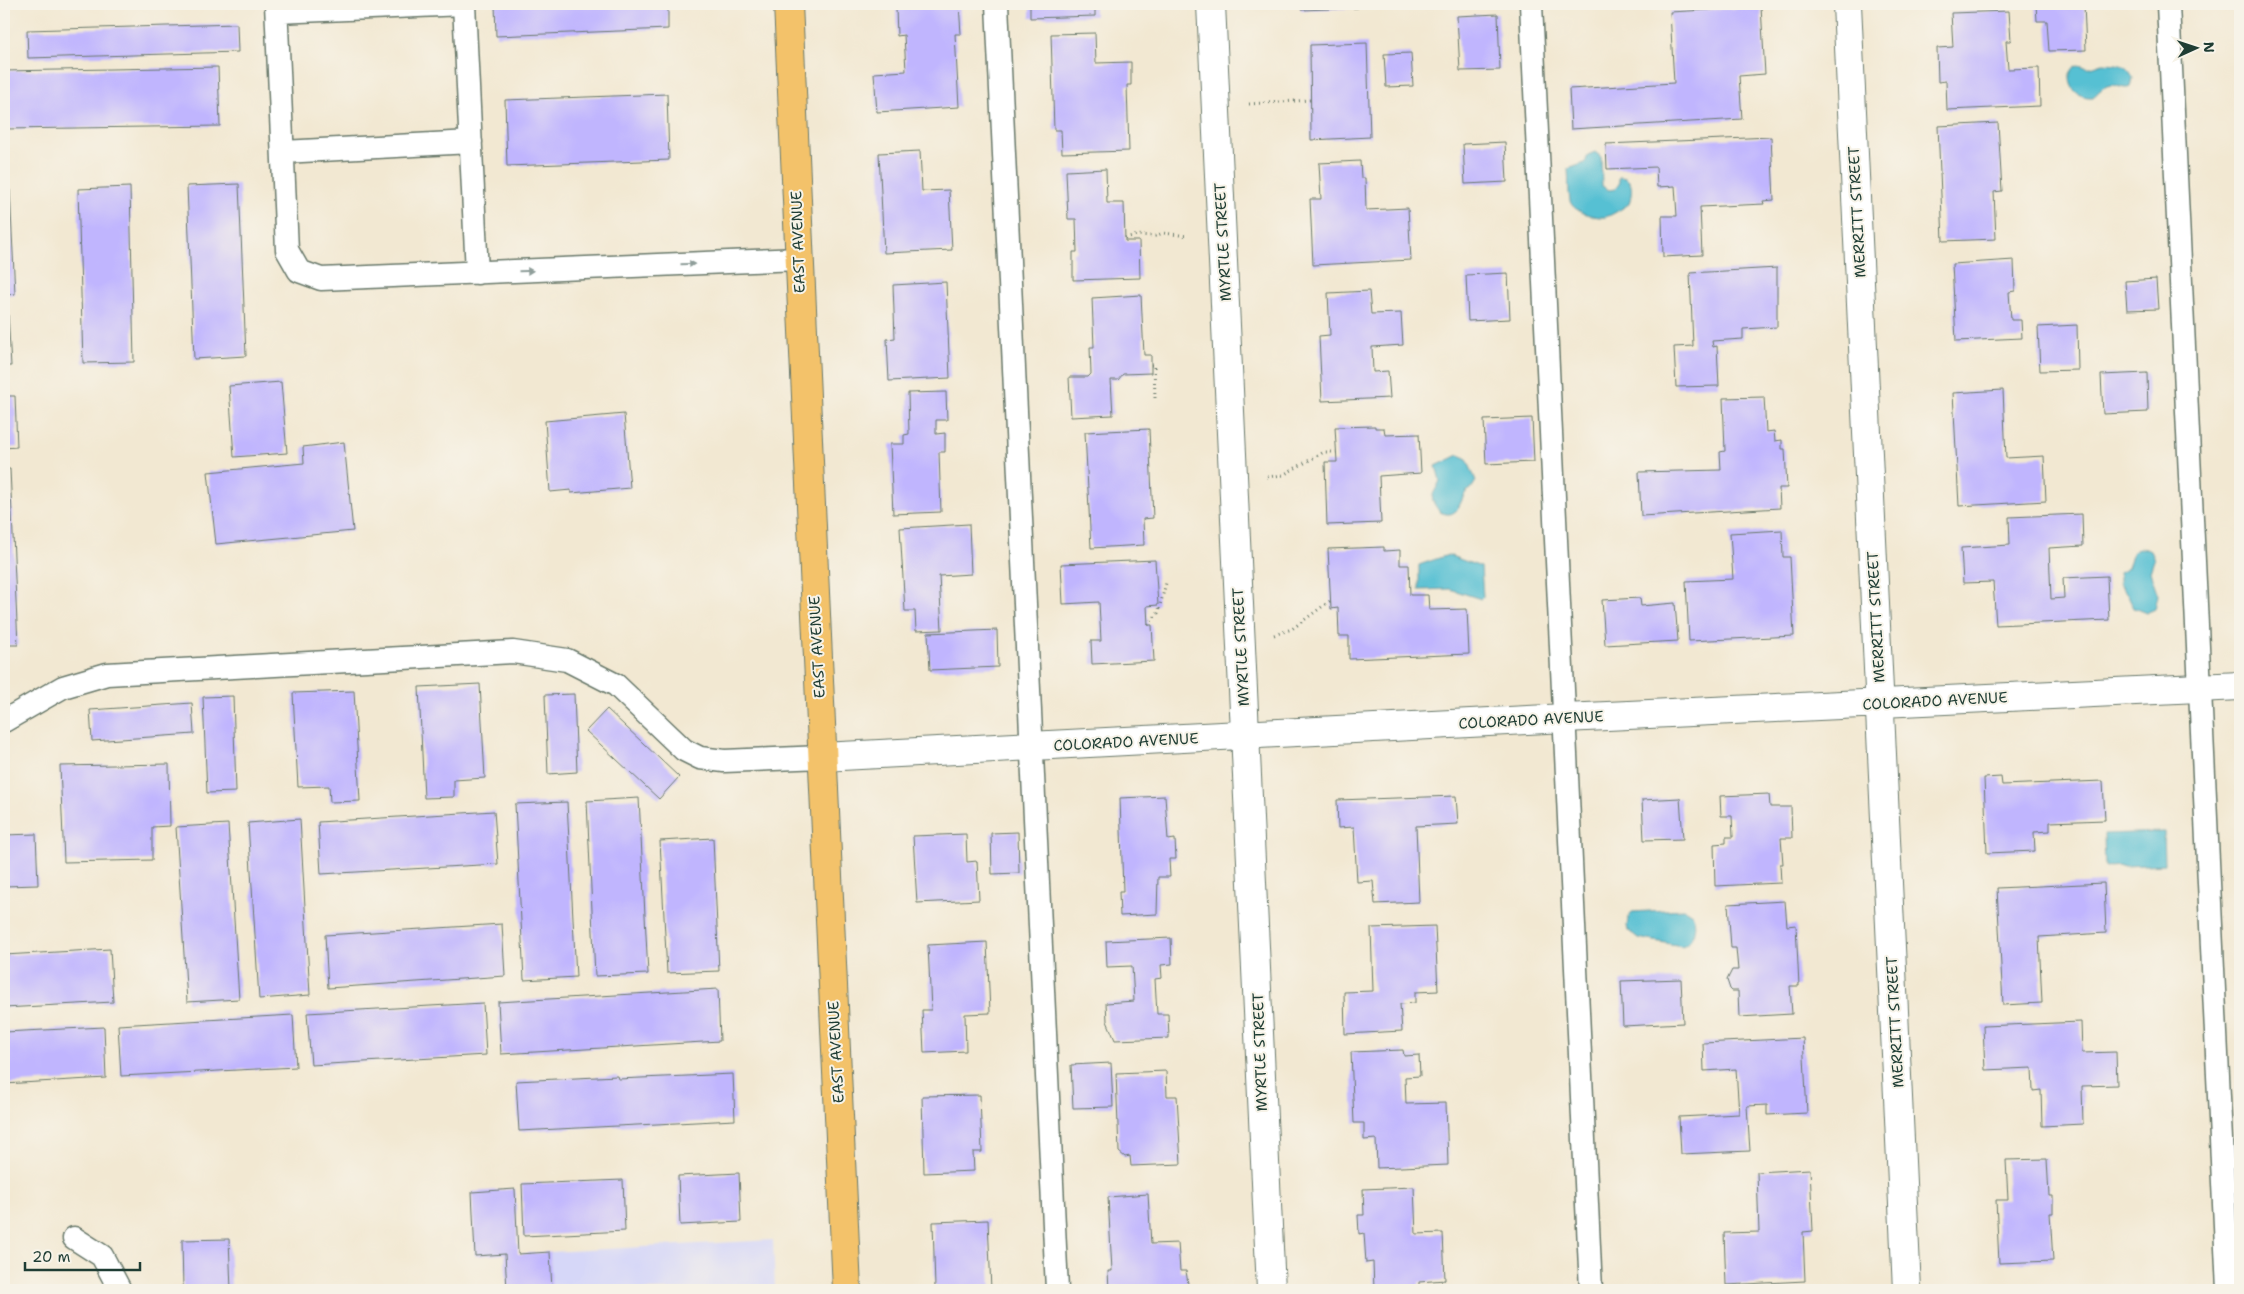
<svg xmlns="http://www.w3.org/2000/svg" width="2244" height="1294" viewBox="0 0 2244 1294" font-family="'Shantell Sans',sans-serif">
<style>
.built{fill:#d6d7f8}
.water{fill:#57c0d3;stroke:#3b7e84}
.building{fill:#c0b5fe}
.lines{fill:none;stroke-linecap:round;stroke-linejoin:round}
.service-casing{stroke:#69796b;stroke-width:25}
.minor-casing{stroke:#69796b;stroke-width:30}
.primary-casing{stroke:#69796b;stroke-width:30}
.path{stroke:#69796b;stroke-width:3;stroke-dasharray:1 4;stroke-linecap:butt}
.service{stroke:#fff;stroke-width:22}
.minor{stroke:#fff;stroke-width:28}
.primary{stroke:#f3c26a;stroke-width:28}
.oneway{fill:#8f9e9a}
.labels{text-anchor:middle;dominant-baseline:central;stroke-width:4;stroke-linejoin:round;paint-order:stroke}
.street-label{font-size:15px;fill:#1f3d34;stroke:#f7f3e8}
</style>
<rect width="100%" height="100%" fill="#f7f3e8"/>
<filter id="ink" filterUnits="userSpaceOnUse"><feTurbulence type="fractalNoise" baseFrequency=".02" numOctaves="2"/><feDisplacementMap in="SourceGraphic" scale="10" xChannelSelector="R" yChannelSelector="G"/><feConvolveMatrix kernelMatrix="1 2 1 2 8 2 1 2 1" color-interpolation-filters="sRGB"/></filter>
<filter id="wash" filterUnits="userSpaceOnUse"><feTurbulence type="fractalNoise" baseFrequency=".0096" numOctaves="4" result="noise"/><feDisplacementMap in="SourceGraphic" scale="20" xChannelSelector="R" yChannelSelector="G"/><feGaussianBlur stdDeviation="1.12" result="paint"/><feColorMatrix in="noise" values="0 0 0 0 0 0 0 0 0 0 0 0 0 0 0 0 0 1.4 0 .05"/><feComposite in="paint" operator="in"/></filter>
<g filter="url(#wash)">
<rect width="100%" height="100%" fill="#f2e8d2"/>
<path class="built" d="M773,1240l2,50h-223l-2,-38z"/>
<path class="water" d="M2103,63c14,1 24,0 30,15l-2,9c-9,4 -15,-5 -24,-1 -6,2 -9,7 -14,11 -15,1 -24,-8 -23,-23 8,-16 10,-5 21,-7 4,-1 8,-3 12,-4z
M1595,152l6,5 1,29 7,4 6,-1 4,-5v-7c16,0 13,16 10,27 -5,3 -18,12 -24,13 -10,1 -32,-5 -35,-16 -2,-10 -1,-22 -2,-32l17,-6 3,-8z
M1459,455l8,4 9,22 -5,8 -5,3c-7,11 -8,28 -26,20 -14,-17 -5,-17 0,-32l-4,-14z
M2139,548l7,1 4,2 4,9 -4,12 8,23 -3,14 -9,4 -12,-5 -6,-13 -9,-12v-10l9,-5 5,-17z
M1448,555l33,12 2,30 -2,2 -31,-10 -31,1v-25z
M2164,832l1,32 -60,3 -1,-33z
M1684,909l8,5c6,10 2,28 -10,32l-44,-8 -10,-8 -1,-4 1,-7 4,-7z"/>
<g id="blocks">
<path class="building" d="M495,4h173v25l-172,7z
M959,4l2,30h-6l4,73 -82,5 -3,-39 32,-2 -2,-36 -7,1 -1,-28z
M1030,4h65v12l-65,2z
M1300,4h58v4l-57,2z
M2036,4h48l2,46 -37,1 -2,-30h-10z
M1761,7l4,67 -26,2 3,43 -171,10 -2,-40 105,-6 -4,-71z
M2009,11l2,30h-5l2,28 31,-1 1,38 -93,4 -1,-29 -8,1 -1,-34 16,-1 -2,-34z
M1498,14l2,56 -40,1 -3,-55z
M237,24l1,28 -210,6 -1,-28z
M1095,33l1,30 35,-1v23h-4l2,66 -67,2 -1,-23h-7l-3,-96z
M1367,43l3,94 -59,3 -1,-95z
M1411,53l2,33 -27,1 -2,-33z
M218,67l2,59 -216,3v-58z
M667,94l2,66 -162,6 -2,-66z
M1998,123l4,68 -8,1 2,47 -53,2 -5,-115z
M1771,137l3,63 -11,1 1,3 -64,3 2,48 -39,2 -1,-41h15l-2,-30 -18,1 -1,-20 -49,2 -1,-25z
M1505,142l2,40 -42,2 -2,-40z
M920,151l2,40 27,-1 3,60 -68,3 -5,-100z
M1360,161l1,17h4l1,32 42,-2 3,52 -98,5 -3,-66h11l-2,-36z
M1106,169l1,34h17l1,38h14l1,37 -67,2v-28h4l-1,-33h-8l-2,-48z
M239,184l7,172 -52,3 -7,-173z
M130,187l4,175 -51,1 -5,-174z
M4,190h6l5,104 -8,1 4,71h-7z
M2014,260l1,31 -6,1 2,28h10l1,18 -66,3 -4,-77z
M1777,268v59l-34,2v10l-31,2 1,6 4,-1 2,40 -43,1 -2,-40 19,-1 -3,-73z
M1508,273l2,46 -42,2 -2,-46z
M2156,279l2,30 -31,1 -2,-29z
M946,282l4,96 -61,3 -2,-42 8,-1 -2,-53z
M1369,291l2,23 30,-1 2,32 -31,2 1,25 15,-1 2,27 -68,3 -3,-65 11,-1 -2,-42z
M1141,295l3,60h7v18l-28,1 -5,6h-7l2,35 -42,2 -2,-40h19l3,-3 -1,-27h4l-2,-49z
M2077,325l1,45 -38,1 -2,-44z
M2147,373l1,39 -45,2 -2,-39z
M281,382l6,71 -53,4 -5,-71z
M2003,390l3,68 38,-2 2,45 -87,5 -6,-113z
M946,392l1,28h-11v14l9,-1v19h-6l2,60 -48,2 -3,-70h14v-9l5,-1 -1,-41z
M4,396h11l2,51 -13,1z
M1764,397l2,35 8,-1 1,10 7,-1v9h3l2,39h-8l1,20 -139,8 -2,-44 82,-2 -1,-18 5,-1 -2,-53z
M624,414l6,74 -59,5v-3l-21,2 -5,-71z
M1532,418l2,44 -48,2 -2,-44z
M1375,426v2h9l1,7 34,-1 2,39 -42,3 2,47 -54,2 -2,-63h12l-2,-35z
M1149,429l4,89 -10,1 1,26 -53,3 -6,-116z
M344,442l9,89 -137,13 -8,-72 96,-9 -1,-16z
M4,469h6l8,176h-14z
M2082,514l1,32 -34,2 2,51 13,-1 -1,-20 44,-2 2,44 -113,5 -3,-43 -30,1 -2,-35 49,-3 -1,-28z
M969,524l2,50 -32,2 3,54 -26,1 -1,-20h-10l-5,-83z
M1782,530l1,27h7l4,79 -105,5 -3,-60 47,-2 -3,-46z
M1384,547v4l16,-1v15h9l1,30h18l1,15 38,-1 2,45 -120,5v-23h-10l-1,-28 -7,1 -3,-60z
M1155,560l3,45 -11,1 1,19h4l2,36 -62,3 -1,-23h10l-2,-39 -36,2 -2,-40z
M1640,598l1,8 34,-3 3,38 -73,4 -3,-45z
M997,630l1,37 -68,3 -2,-37z
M480,684l5,94 -31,2v17l-30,1 -5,-111z
M354,691l6,110 -30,1 -1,-16 -31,1 -5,-94z
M574,694l3,78 -29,2 -3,-79z
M233,696l3,96 -29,1 -4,-96z
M192,703l2,31 -102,7 -2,-31z
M607,709l72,68 -20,22 -73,-68z
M169,764l1,62 -18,1v33l-88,2 -4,-96z
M2001,777l1,8 101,-4 2,39 -55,2v9l-16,1 1,19 -48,2 -3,-75z
M1769,794l1,13h21l1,31h-11l2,26h-3l1,19 -66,3 -1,-42 12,-1v-6h7l-1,-21h-11l-1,-20z
M1165,796l3,44 7,-1 1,20h-7l1,18h-12l-1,37 -37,2 -1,-24h4l-3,-94z
M1456,796l2,28 -42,2 3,76 -44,2 -2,-23 -16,1 -3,-55 -16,1 -1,-28z
M639,798l9,176 -53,2 -8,-175z
M1680,798l3,41 -39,1 -2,-40z
M567,802l9,175 -52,3 -9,-176z
M494,811l4,53 -177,10 -3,-52z
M300,819l10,176 -51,4 -11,-176z
M228,824l11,175 -52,3 -11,-175z
M1018,832l1,41 -27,1 -1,-41z
M36,834l2,51 -34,1v-51z
M966,834l1,28 10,-1 2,39 -62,3 -4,-67z
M713,838l6,133 -52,2 -7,-132z
M2104,883l2,50 -67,4 3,66 -39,2 -6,-117z
M1785,901l2,25 9,-1 3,61h-9l2,28 -53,3 -1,-26h-6l-2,-2 -3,-9 5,-10h6l-2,-22h-5l-3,-44z
M502,924l3,52 -177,12 -3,-53z
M1435,926l3,65 -23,1v11l-15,1 2,27 -57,3 -1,-42 29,-1 -2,-63z
M1171,938l1,26 -11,1 1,13 -7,1 2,35h11l1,24 -54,2 -8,-19 -1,-18 28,-2 -2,-35 -25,1 -1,-26z
M987,942l3,71 -25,1 1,37 -42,2 -2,-43h9l-3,-65z
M110,949l3,53 -109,6v-53z
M1681,979l2,44 -60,3 -2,-45z
M718,989l2,52 -219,13 -3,-52z
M483,1003l3,52 -175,10 -4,-52z
M293,1015l3,52 -175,9 -3,-51z
M2081,1022l1,31 34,-1 1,33 -35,1 1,38 -41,2 -1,-36 -8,1 -1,-23 -47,2 -2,-44z
M104,1027l2,51 -102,6v-52z
M1803,1038l4,75 -40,2v-10l-20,1 3,45 -69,3 -2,-37 60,-3 -3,-45 -32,2 -1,-28z
M1403,1050l1,6 15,-1 1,21 -15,1 1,27 40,-1 2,62 -71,3 -1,-29 -12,1v-17h-10l-3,-71z
M1111,1063l2,44 -40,1 -2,-43z
M1166,1071l1,25h10l4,68 -50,2 -1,-10 -5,1 -6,-5 -3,-79z
M733,1074l2,46 -216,11 -3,-50 101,-5 1,3z
M980,1095l2,57h-9l1,19 -50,2 -2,-77z
M2047,1159l2,37h4v17h-3l3,48 -54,2 -3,-63h12l-2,-40z
M1810,1169l3,62 -10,1 2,49 -79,4 -2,-52 35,-1 -2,-60z
M739,1173l2,49 -61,3 -2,-49z
M623,1180l2,51 -101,5 -2,-52z
M1414,1187l2,47 27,-1 2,47 -26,2v8h-45l-1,-28 -7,1 -2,-30 -5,1 -1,-19h6l-1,-26z
M515,1189l3,65 32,-2 2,38h-45l-2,-36 -30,2 -3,-64z
M1148,1194l3,50 27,-1 2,28h6l3,19h-80l-1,-19h4l-4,-74z
M988,1220l3,70h-45v-2h-11l-2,-66z
M229,1239l2,51h-48l-1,-50z"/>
</g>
</g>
<g filter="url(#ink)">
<use href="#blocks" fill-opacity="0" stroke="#69796b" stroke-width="1"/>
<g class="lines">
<defs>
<path id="service" d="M276,4l11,246 12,21 22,8 478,-20
M464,4l13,269
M997,4l60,1286
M1531,4l60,1286
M2168,4l60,1286
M277,12l187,-8
M283,152l188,-10
M4,721l59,-34 44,-13 406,-22 54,8 49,25 68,65 16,8 24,3 98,-4
M74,1238l28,18 18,34"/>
<path id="minor" d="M1211,4l60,1286
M1847,4l60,1286
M822,757l743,-39 675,-32"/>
<path id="primary" d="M788,4l59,1286"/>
</defs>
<use href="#service" class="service-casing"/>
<use href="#minor" class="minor-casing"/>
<use href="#primary" class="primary-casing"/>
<path class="path" d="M1249,104l61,-4
M1125,238l12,-3 18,1 8,-3 25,3
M1151,365h3l1,33
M1267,477l16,-2 41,-23h12
M1148,625l10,-12 8,-30
M1274,635l18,-6 38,-28"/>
<use href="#service" class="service"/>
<use href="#minor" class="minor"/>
<use href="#primary" class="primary"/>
</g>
<defs><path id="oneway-solid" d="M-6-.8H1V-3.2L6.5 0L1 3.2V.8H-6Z" transform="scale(1.25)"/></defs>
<g class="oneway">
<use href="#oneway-solid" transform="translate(688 264) rotate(-2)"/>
<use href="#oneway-solid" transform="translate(526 271) rotate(-2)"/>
</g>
</g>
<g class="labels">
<g class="street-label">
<text transform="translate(1857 212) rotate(-93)">MERRITT STREET</text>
<text transform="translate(798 242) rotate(-92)">EAST AVENUE</text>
<text transform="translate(1223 242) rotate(-93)">MYRTLE STREET</text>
<text transform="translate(1876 617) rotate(-93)">MERRITT STREET</text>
<text transform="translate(817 647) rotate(-93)">EAST AVENUE</text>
<text transform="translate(1241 647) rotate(-93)">MYRTLE STREET</text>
<text transform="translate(1935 701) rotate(-3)">COLORADO AVENUE</text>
<text transform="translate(1531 720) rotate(-3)">COLORADO AVENUE</text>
<text transform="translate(1126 742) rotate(-3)">COLORADO AVENUE</text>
<text transform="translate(1895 1022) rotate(-93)">MERRITT STREET</text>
<text transform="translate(836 1052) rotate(-93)">EAST AVENUE</text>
<text transform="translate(1260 1052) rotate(-92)">MYRTLE STREET</text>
</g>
</g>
<rect width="2244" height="1294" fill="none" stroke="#f7f3e8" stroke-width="20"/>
<g transform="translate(2196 48) rotate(87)" stroke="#f7f3e8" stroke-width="4" paint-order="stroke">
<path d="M0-4L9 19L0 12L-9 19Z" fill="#1f3d34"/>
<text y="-8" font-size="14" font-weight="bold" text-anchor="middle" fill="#1f3d34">N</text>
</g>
<path d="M25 1262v8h115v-8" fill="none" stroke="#1f3d34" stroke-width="2.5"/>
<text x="32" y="1262" font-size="15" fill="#1f3d34" stroke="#f7f3e8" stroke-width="4" paint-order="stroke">20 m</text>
</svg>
